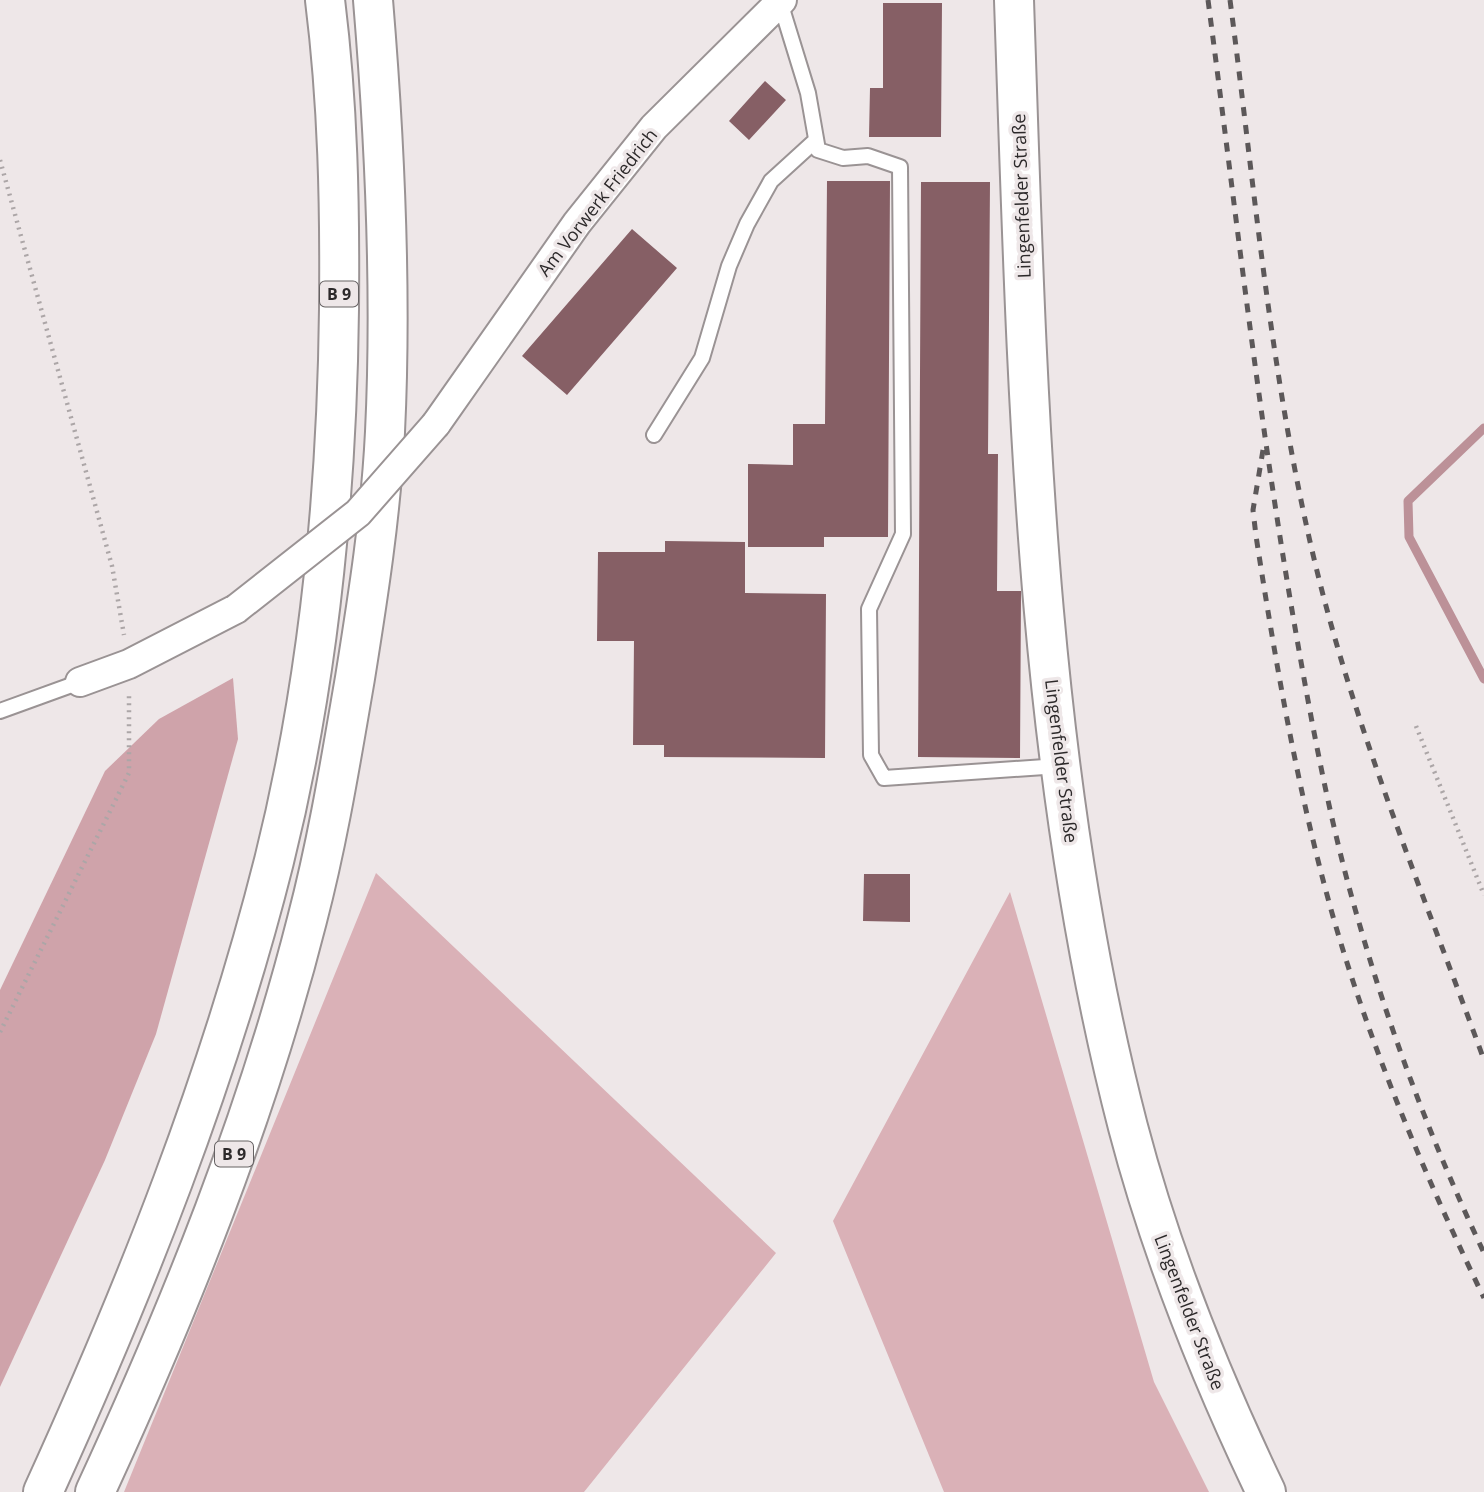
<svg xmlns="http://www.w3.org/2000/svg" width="1484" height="1492" viewBox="0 0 1484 1492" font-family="'Open Sans',sans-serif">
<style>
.green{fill:#dab1b7}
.forest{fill:#cfa3aa}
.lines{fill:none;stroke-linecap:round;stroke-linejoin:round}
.stream{stroke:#bc9198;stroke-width:9}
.building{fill:#865f65}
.service-casing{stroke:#9a9394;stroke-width:18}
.minor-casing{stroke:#9a9394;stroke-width:32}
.secondary-casing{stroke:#9a9394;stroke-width:42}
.trunk-casing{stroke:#9a9394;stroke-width:42}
.path{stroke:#aca6a7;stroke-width:4.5;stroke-dasharray:2 5;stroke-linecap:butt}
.service{stroke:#fff;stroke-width:14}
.minor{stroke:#fff;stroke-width:28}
.secondary{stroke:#fff;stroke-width:38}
.trunk{stroke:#fff;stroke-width:38}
.rail{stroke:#5c5859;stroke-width:5;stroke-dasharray:9 9;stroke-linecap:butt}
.minor-bridge-casing{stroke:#9a9394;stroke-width:32;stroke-linecap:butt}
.minor-bridge{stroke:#fff;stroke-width:28}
.labels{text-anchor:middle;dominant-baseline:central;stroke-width:7;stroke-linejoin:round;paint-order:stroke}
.shield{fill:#eee7e8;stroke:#666263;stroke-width:2}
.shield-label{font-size:16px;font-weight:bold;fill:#2c292a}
.street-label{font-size:18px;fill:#2c292a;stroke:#eee7e8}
</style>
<rect width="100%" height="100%" fill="#eee7e8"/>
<path class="green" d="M376,873l400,380 -192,239h-460z
M1010,892l144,490 55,110h-265l-111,-271z"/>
<path class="forest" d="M233,678l5,61 -82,295 -51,126 -105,227v-397l105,-219 54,-52z"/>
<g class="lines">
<path class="stream" d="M1484,428l-76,73 1,36 75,142"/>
</g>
<path class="building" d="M883,3h59l-1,134h-72l1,-49h13z
M765,81l21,19 -37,40 -20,-19z
M827,181h63l-2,356h-64v10h-76v-83l45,1v-41h32z
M921,182h69l-2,272h10l-1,137h24l-1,167 -102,-1z
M632,229l45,39 -110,127 -45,-39z
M665,541l80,1v51l81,1 -1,164 -161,-1v-12h-31l1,-104h-37l1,-89h67z
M864,874h46v48l-47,-1z"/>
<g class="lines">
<defs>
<path id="service" d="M780,2l28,91 10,57 25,8 25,-2 32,11 3,367 -34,75 2,146 13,23 175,-12
M654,435l48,-77 27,-92 18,-42 24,-43 45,-41
M0,711l80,-29"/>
<path id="minor" d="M436,424l141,-201 77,-96 128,-127
M80,682l49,-18 107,-55"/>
<path id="secondary" d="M1014,0c13,376 19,761 114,1127 33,126 82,248 138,365"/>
<path id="trunk" d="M43,1492c93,-204 176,-413 231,-631 45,-180 63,-368 65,-552 1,-104 -1,-206 -14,-309
M95,1492c85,-184 162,-375 212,-572 21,-80 34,-161 48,-242 13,-81 26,-164 30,-246 7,-144 0,-288 -12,-432"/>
</defs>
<use href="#service" class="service-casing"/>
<use href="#minor" class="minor-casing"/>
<use href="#secondary" class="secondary-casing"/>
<use href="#trunk" class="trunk-casing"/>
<path class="path" d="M0,160l112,406 12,69
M1416,726l68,169
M0,1032l129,-259v-80"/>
<use href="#service" class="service"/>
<use href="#minor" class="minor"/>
<use href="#secondary" class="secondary"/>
<use href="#trunk" class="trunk"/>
<path class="rail" d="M1208,0c27,205 50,412 85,616 18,104 37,209 67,310 32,112 74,221 124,327
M1230,0c25,190 41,384 87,571 41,167 108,327 167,489
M1263,450l-10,60 3,26c20,129 42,258 78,384 38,131 91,256 150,378"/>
<defs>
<path id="minor-bridge" d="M236,609l122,-96 78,-89"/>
</defs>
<use href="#minor-bridge" class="minor-bridge-casing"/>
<use href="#minor-bridge" class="minor-bridge"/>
</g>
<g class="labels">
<g class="shield">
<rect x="320" y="281.5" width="38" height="25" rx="5"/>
<rect x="215" y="1141.5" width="38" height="25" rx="5"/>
</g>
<g class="shield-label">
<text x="339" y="294">B 9</text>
<text x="234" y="1154">B 9</text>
</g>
<g class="street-label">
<text transform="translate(1021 196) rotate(-92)">Lingenfelder Straße</text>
<text transform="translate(597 202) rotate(-52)">Am Vorwerk Friedrich</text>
<text transform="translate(1062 761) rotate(83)">Lingenfelder Straße</text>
<text transform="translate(1190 1312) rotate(69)">Lingenfelder Straße</text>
</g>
</g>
</svg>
